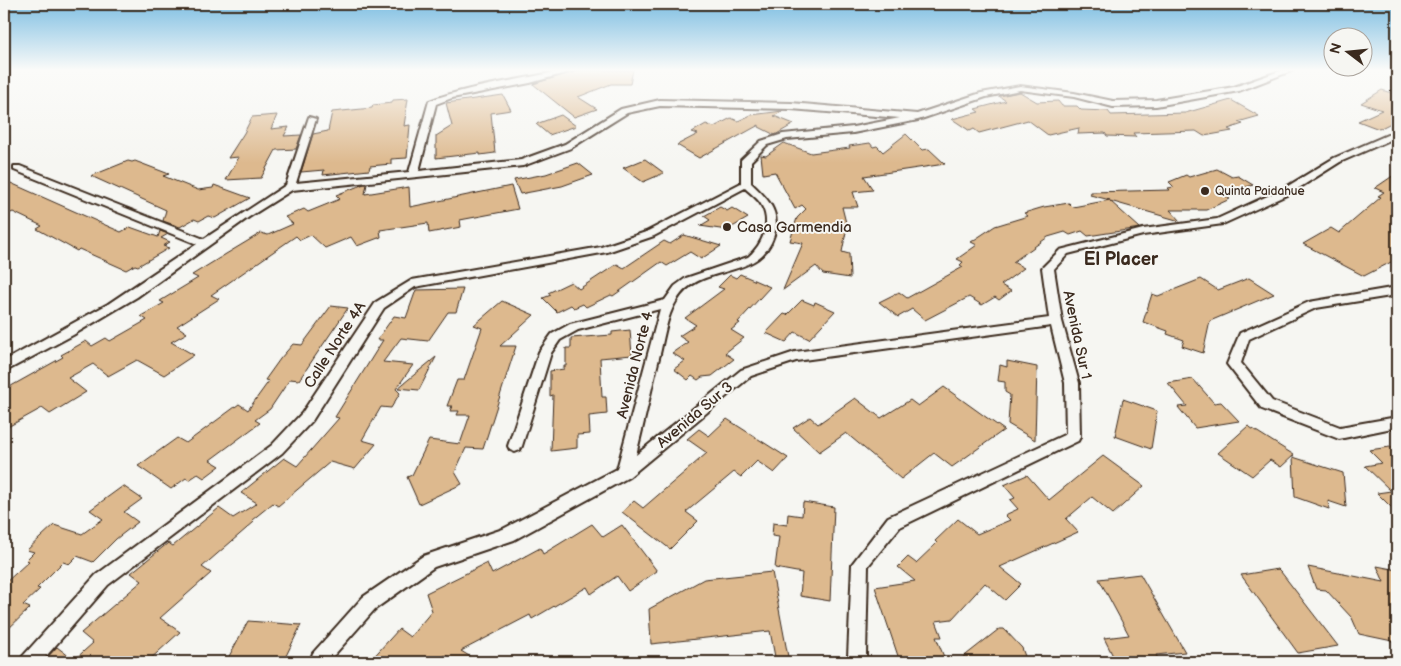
<svg xmlns="http://www.w3.org/2000/svg" width="1401" height="666" viewBox="0 0 1401 666" font-family="'Balsamiq Sans',sans-serif">
<style>
.building{fill:#ddb98e;stroke:#3b2a1e}
.lines{fill:none;stroke-linecap:round;stroke-linejoin:round}
.minor-casing{stroke:#3b2a1e;stroke-width:4}
.minor{fill:#f6f6f2;fill-rule:evenodd}
.poi-dot{fill:#3b2a1e;stroke:#f6f6f2;stroke-width:2}
.labels{text-anchor:middle;dominant-baseline:central;stroke-width:4;stroke-linejoin:round;paint-order:stroke}
.far-poi-label{font-size:12px;fill:#3b2a1e;stroke:#f6f6f2;text-anchor:start}
.poi-label{font-size:15px;fill:#3b2a1e;stroke:#f6f6f2;text-anchor:start}
.street-label{font-size:15px;fill:#3b2a1e;stroke:#f6f6f2}
.quarter-label{font-size:18px;font-weight:bold;fill:#3b2a1e;stroke:#f6f6f2}
</style>
<rect width="100%" height="100%" fill="#f6f6f2"/>
<filter id="ink" filterUnits="userSpaceOnUse"><feTurbulence type="fractalNoise" baseFrequency=".02" numOctaves="2"/><feDisplacementMap in="SourceGraphic" scale="10" xChannelSelector="R" yChannelSelector="G"/><feConvolveMatrix kernelMatrix="1 2 1 2 8 2 1 2 1" color-interpolation-filters="sRGB"/></filter>
<g filter="url(#ink)">
<path class="building" d="M578,70h55l-3,14h-19l-33,13 19,12 -23,8 -41,-33z
M1382,90l15,5v25l-18,9 -21,-8 24,-11 -21,-7z
M1020,92l17,10 21,-1 4,5h15l4,4 27,1 3,4 74,-2 46,-13 28,16 -21,6 5,2 -15,5 4,2 -28,5 -8,-5 -63,2 3,4 -29,-1 -2,-3 -27,1 1,-6 -31,7 -20,-15 -49,13 -5,-4 -4,2 -18,-12 27,-7 -4,-3 31,-8 -7,-5z
M503,95l8,15 -20,3 4,40 -15,2v-2l-44,5v-22l16,-10 -6,-23z
M408,99l-4,27 6,-1 -3,33 -16,1v5l-21,2 -1,4 -46,5 1,-5 -23,2 12,-38 15,-3 4,-19 40,-4 1,-3 19,-2 1,-3z
M783,111l-9,5 20,8 -19,11 -16,-8v-2l-60,33 -22,-13 21,-11 -6,-2 14,-8 8,3 17,-9 7,3 13,-6z
M277,115l-6,14 18,-2 -5,9 17,-1 -5,14 -20,1 -15,28 -35,2 13,-23 -11,1 16,-25 8,-16z
M561,115l15,11 -27,9 -13,-11z
M906,134l16,16 7,-1 16,15 -81,12 9,14 -20,2 5,15h-16l5,20 -5,25 7,2 1,24 -27,-4 -7,-8 -33,24 20,-47 -13,-2 7,-23 9,-9 -4,-4 -7,4 -20,-37 -12,2 -2,-19 5,1 18,-13 27,10 39,-5 -1,-2 21,-3 3,4 4,-1 6,6z
M645,159l19,14 -21,9 -20,-14z
M128,161l4,1 3,-1 34,13 -6,2 35,14 15,-2 1,-3 36,13 -35,20 -7,-2 -9,5 -5,-2 -14,8 -17,-6 3,-11 -75,-34z
M578,163l15,12 -31,11 -42,8 -6,-14 32,-6z
M1217,169l15,8 6,-1 15,9 -31,9 8,5 -24,11h-36l10,11 -70,-20 30,27 -52,8 -6,-5 -12,4 -5,-3 -17,5 -35,25 11,6 -23,17 10,6 -12,9 -4,-3 -13,8 -13,-8 -44,23 -13,-11 -14,8 -19,-15 20,-10 8,6 56,-31 -3,-2 3,-3 -6,-3 20,-14 -6,-3 24,-16 33,-10 -4,-3 20,-6 25,-4 4,4 37,-7 -20,-5 1,-3 79,-2 -2,-2 6,-1 -5,-5 17,-7 3,2z
M1397,173v86l-33,17 -61,-32 28,-16 8,5 42,-36 -3,-1 6,-4 -9,-4z
M4,180l117,52 9,-5 28,10 2,-6 8,3 -7,4 9,4 -7,4 6,2 -31,18 -3,-1 -9,5 -47,-21 -2,2 -40,-22 5,-3 -29,-14 -9,4z
M364,184h3l-2,10 44,-7 1,20 101,-21 7,23 -58,11 1,7 -32,6 -1,-10 -48,7 1,7 -24,9 -6,-9 -26,11 -14,-13 -11,5 -4,-4 -85,59 8,4 -42,27 10,7 -16,9 23,13 -30,20 -27,-15 -29,16 -15,-12 -25,14 18,14 -36,22 -8,-6 -38,21v-39l59,-33 -2,-2 25,-14 6,5 14,-8 4,3 37,-21 -6,-4 23,-13 -4,-2 38,-23 -6,-3 34,-21 35,-21 7,2 25,-11 -8,-7 19,-8 4,3 32,-13 -4,-4z
M720,207l7,4 5,-3 16,10 -21,12 -27,-4 10,-6 -6,-4z
M684,235l37,11 -20,13 -11,-7 -23,14 -6,-4 -48,34 -2,-1 -25,12 -3,-3 -9,4 -3,-3 -14,7 -14,-14 8,-3 -3,-2 23,-11 8,7 38,-25 7,4 40,-27 6,3z
M740,274l30,13 -32,35 2,1 -9,7 13,8 -19,15 9,6 -22,17 -10,1 -4,3 -6,-4 -4,4 -14,-11 11,-8 -13,-8 16,-11 -9,-6 17,-11 -11,-7 39,-29 -6,-2 12,-12 6,3z
M1249,278l25,16 -64,27 -7,32 -21,-7 2,-6 -17,-6 1,-3 -25,-9 9,-28 6,2 43,-17 17,11z
M463,289l-7,23h-8l-20,29 -27,-3 -18,24 30,3 -17,24 4,4 -9,15 -10,-1 -19,33 14,4 -21,25 -25,-7 -52,44 -5,-3 -21,17 2,2 -52,45 9,6 -51,45 20,14 -33,30h-104l14,-15 17,13 19,-17 -12,-10 61,-52 -11,-8 37,-30 5,3 46,-38 14,10 24,-15 -16,-10 43,-35 13,8 42,-48 -4,-1 48,-77h-6l17,-24 12,2 10,-28z
M802,300l12,5 1,-3 20,9 -26,28 -14,-7 -9,10 -20,-9 18,-19 3,1z
M502,301l32,14 -34,31h16l-33,103 -17,-1 -11,24 7,12 -43,20 -12,-27 5,-2 17,-35 31,4 10,-29h-13l2,-4h-9l2,-5h-5l10,-26h7l18,-52 -8,-3z
M331,306l17,2 -49,72 -9,-1 -20,30 -15,11 5,3 -50,37 10,6 -16,12 -6,-4 -9,6 -3,-2 -15,11 -33,-23 39,-28 9,5 53,-39 9,6 21,-29 -4,-1 15,-21 13,-15 9,1z
M630,330l2,25 -32,3 2,39h4l1,17 -18,2 1,18 -13,1v13l-26,3 2,-56 -3,1v-25l14,-2v-3h2v-18h5v-10l41,-3v-3z
M436,357l-17,33 -21,-2z
M1007,361l30,6 -2,73 -27,-16 2,-29 -5,-3v-10l-7,-1 2,-16 7,2z
M1193,379l21,24 7,-1 18,19 -44,7 -17,-21 9,-1 -19,-23z
M944,387l60,43 -52,37 -18,-14 -33,26 -55,-46 -27,19 -26,-24 17,-11 8,7 37,-26 26,20 29,-18 8,6z
M1123,399l34,12 -6,38 -36,-13z
M727,419l61,39 -14,15 -17,-12 -16,16 -7,-5 -48,40 12,9 -28,28 -48,-37 12,-11 9,7 64,-55 -20,-14 12,-10 10,7z
M1248,426l46,29 -13,12 -11,-7 -18,16 -34,-23z
M1397,446v67l-20,-20 14,-2 -26,-25 17,-3 -13,-13z
M1103,456l41,30 -31,28 -21,-17 -26,22 12,13 -78,35 21,17 -16,16 -20,-17 -33,36 -16,2 6,16h-6l10,25h-46l-25,-75 40,-6 -17,-14 10,-10 8,6 21,-20 -2,-2 23,-22 19,15 33,-14 -5,-5 13,-6 -8,-9 5,-2 -11,-13 23,-10 22,25z
M1293,457l50,16 3,34 -18,-6 1,8 -34,-12z
M123,486l19,13 -18,13 14,10 -22,17 -23,23 -16,-6 -8,8 -6,-2 -26,26 3,1 -17,16 7,3 -26,25v-49l25,-23 -3,-1 8,-8 -7,-2 27,-25 28,9 21,-15 -13,-9z
M803,502l31,5 -4,94 -30,-5 2,-23 -27,-5 4,-31 -7,-1 1,-13 14,2 1,-11 14,2z
M592,524l11,13 19,-12 35,46 -29,20 -11,-15 -26,18 -4,-7 -55,32 -2,-4 -69,36 18,11h-23l-11,-7 -5,7h-71l30,-33 11,8 22,-26 -6,-18 61,-30 5,11 48,-26 3,6z
M1377,566l20,4v72l-38,-8 -7,-16 -26,-28 -10,-1 -8,-22 76,15z
M1278,569l3,3 57,74 -40,7 -57,-78z
M772,572l17,90h-13l-6,-31 -119,13 -2,-35 55,-30z
M1140,574l45,78 -29,3 4,7h-44l-12,-24 25,-3 -30,-56z
M248,621l53,4 -18,37h-57z
M999,629h5l18,19 5,14h-70z"/>
<g class="lines">
<defs>
<path id="minor" d="M563,70h13l-46,13 -78,15 -16,6 -17,67 102,-11 44,-16 56,-35 39,-9 131,3 126,11 64,-21 39,-7 54,7 39,8 43,-1 78,-13 49,-17h11l-55,21 -83,15 -43,1 -39,-10 -54,-7 -34,7 -68,23 -65,13 -66,6 -20,6 -16,16v22c16,15 30,28 23,52 -14,47 -75,27 -97,65 -11,17 -13,39 -18,58 -8,32 -15,65 -23,97l105,-85 54,-18 254,-34 -7,-50 18,-18 83,-21 74,-10 66,-30 51,-31 60,-26 3,-1v6l-57,25 -49,31 -68,31 -80,11 -75,19 -14,15 8,52 17,62 1,54 -2,4 -178,86 -32,39 -2,89 3,7h-19l-2,-5 4,-93 36,-47 178,-83 -1,-51 -14,-57 -255,35 -45,15 -122,101 -115,63 -80,27 -59,42 -47,53h-18l3,-9 50,-56 60,-41 80,-27 114,-60 43,-160 -82,21 -18,10 -9,13 -29,93 -2,4 -5,2 -5,-2 -2,-4 31,-94 13,-18 18,-10 95,-24 10,-14 11,-8 62,-21c14,-12 24,-33 14,-51 -3,-7 -11,-12 -17,-18l-91,48 -47,16 -192,35 -31,21 -72,113 -30,32 -174,132 -67,77h-21l3,-6 73,-81 176,-130 30,-32 74,-111 36,-22 189,-33 45,-15 95,-49v-23l20,-19 22,-7 70,-7 47,-9 -109,-9 -131,-3 -33,7 -56,35 -48,18 -231,24 -43,27 -112,80 -64,38 -69,37v-11l104,-57 89,-60 -183,-74v-4h6l184,73 82,-54 23,-68 7,2 -20,64 113,-11 20,-71c42,-16 90,-20 134,-31z
M1397,287v8l-81,13 -67,31 -8,24 31,38 68,26 57,-10v10l-58,12 -5,-2 -72,-28 -35,-45 13,-31 69,-31z"/>
</defs>
<use href="#minor" class="minor-casing"/>
<use href="#minor" class="minor"/>
</g>
</g>
<linearGradient id="sky" x2="0" y2="1"><stop stop-color="#7dbee2"/><stop offset="0.43" stop-color="#fbfbf9"/><stop offset="1" stop-color="#fbfbf9" stop-opacity="0"/></linearGradient>
<rect width="1401" height="163" fill="url(#sky)"/>
<g class="poi-dot">
<circle cx="1205" cy="191" r="5"/>
<circle cx="727" cy="227" r="5"/>
</g>
<g class="labels">
<g class="far-poi-label">
<text x="1215" y="191">Quinta Paidahue</text>
</g>
<g class="poi-label">
<text x="737" y="227">Casa Garmendia</text>
</g>
<g class="street-label">
<text transform="translate(1077 335) rotate(78)">Avenida Sur 1</text>
<text transform="translate(335 345) rotate(-57)">Calle Norte 4A</text>
<text transform="translate(635 365) rotate(-76)">Avenida Norte 4</text>
<text transform="translate(695 415) rotate(-40)">Avenida Sur 3</text>
</g>
<g class="quarter-label">
<text x="1121" y="259">El Placer</text>
</g>
</g>
<rect width="1401" height="666" fill="none" stroke="#f6f6f2" stroke-width="20"/>
<rect x="10" y="10" width="1381" height="646" fill="none" stroke="#3b2a1e" stroke-width="2" filter="url(#ink)"/>
<g transform="translate(1348 52) rotate(286)"><circle r="24" fill="#f6f6f2" stroke="#aba49d"/>
<path d="M0-4L9 19L0 12L-9 19Z" fill="#3b2a1e"/>
<text y="-8" font-size="14" font-weight="bold" text-anchor="middle" fill="#3b2a1e">N</text>
</g>
</svg>
